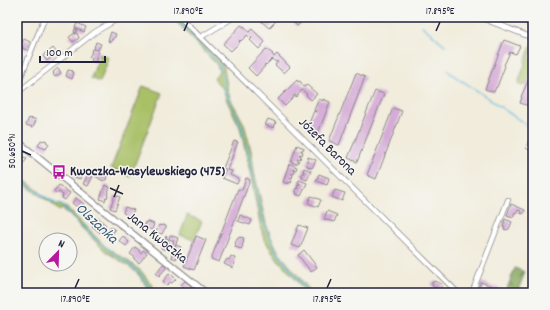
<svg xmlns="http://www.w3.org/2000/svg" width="550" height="310" viewBox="0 0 550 310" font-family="Dekko,sans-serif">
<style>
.green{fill:#a9c066;stroke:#667150}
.forest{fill:url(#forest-firs);stroke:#54644b}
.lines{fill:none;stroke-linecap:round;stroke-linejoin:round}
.stream{stroke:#64bae1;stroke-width:1.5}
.building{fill:#d5abd7}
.minor-casing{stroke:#8a878b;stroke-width:6}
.tertiary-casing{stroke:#8a878b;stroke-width:8}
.minor{stroke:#fff;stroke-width:4.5}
.tertiary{stroke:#fff;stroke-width:5.5}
.ticks{fill:none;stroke:#22223b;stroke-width:1.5}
.labels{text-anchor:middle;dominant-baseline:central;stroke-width:3;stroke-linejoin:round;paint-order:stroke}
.street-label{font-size:14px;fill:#22223b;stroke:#f6f6f2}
.poi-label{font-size:14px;font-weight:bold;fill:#22223b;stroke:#f6f6f2;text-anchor:start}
.water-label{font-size:15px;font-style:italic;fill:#395775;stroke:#f6f6f2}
.neatline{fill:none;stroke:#22223b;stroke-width:1.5}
.ticks-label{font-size:10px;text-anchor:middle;fill:#22223b}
</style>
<defs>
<pattern id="forest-firs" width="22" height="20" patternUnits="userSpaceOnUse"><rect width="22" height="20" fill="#86a65b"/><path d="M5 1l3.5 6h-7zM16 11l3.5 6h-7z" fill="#6d874c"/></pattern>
</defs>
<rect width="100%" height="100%" fill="#f6f6f2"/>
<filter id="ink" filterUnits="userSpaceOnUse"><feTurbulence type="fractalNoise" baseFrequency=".025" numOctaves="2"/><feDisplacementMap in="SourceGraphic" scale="8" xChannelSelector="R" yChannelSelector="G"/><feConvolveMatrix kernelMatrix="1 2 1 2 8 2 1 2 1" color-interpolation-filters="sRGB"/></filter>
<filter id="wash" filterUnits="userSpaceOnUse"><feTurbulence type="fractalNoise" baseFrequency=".012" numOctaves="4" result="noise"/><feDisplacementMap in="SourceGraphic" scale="16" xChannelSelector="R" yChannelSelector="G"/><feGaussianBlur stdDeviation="0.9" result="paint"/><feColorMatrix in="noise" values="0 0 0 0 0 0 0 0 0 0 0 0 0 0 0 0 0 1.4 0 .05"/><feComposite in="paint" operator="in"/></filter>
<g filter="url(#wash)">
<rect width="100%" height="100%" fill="#f1ecdb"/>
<path class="green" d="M172,17h8l36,38 5,8 3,5 4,24 3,8 13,24 8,30 2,18 12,52 5,13 8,16 33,40h-6l-8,-11 -24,-27 -9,-15 -4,-11 -10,-52 -11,-50 -13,-26 -4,-12 -9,-10 1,-2 4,-6 -2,-6z
M531,46l2,1v4h-1l-3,8 4,2v9l-7,15h-3l-1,1 -4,-2 7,-20v-3z
M100,54l9,4 -9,24 -9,-4z
M143,86l19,7 -32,84 -19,-9z
M17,175l22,16 6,6 11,7 5,1 6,3 39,39 22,14 13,10 17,22h-7l-13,-19 -8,-7 -25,-16 -41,-41 -2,-1 -3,2 -7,-7 -35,-25z
M187,215l15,6 -8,19 -14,-5z"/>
<path class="forest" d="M515,268l10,4 -8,21h-12z"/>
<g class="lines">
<path class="stream" d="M175,17l44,47 7,29 3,8 10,18 3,10 3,13 3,8 2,13 11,49 4,15 11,24 33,42
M422,26l23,19
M448,71l13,10 3,1 27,18 5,4 32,22 5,2
M17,177l22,16 17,11 5,1 3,2 9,11 33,30 23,16 11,10 14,19"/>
</g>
<g id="blocks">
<path class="building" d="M265,17h14l-2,2v1l-8,8 -8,-7z
M288,17h13l3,3 -7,6z
M510,17h23v9z
M77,23l9,4 -2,5 -9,-4z
M241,25l3,2v-1l5,6 3,-3 13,13 -6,7 -9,-9 2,-2 -1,-1 -1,1 -3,-3 -6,6 -1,-1 -1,1 1,1 -9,9 -8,-7z
M75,29l2,1 -2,4 2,-1 2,5 -6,4 -4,-5 6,-4 -1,-1z
M111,32l5,2 -2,5h-2l-1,3 -3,-1z
M24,39l6,3 -3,8 -5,-2 1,-2 -2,-1z
M504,40l16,6 -4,8 -6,-2 -6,13 1,1 -8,21h-1l-2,5 -9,-3z
M96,42l5,2 -3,6 -1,-1v2l2,1 -3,6h1l-2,4 -4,-1 1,-3 -3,-1 3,-5h-1l1,-3 2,1 1,-2h-1z
M53,48l4,5 -10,8 -4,-5 3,-4 1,1z
M266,49l7,5h-1l2,3 3,-3 13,13 -6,6 -9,-8 3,-3 -2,-1v1l-4,-3 -6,6 -1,-1 -1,2h1l-9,10 -8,-8z
M58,68l3,5 -6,4 -2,-3 1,-1 -1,-1z
M68,70l5,1 -1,1h2l-2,7 -6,-3z
M533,70v25l-4,11 -9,-3 2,-6h-1l9,-21h1z
M356,73l9,4 -26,68 -10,-4z
M297,80l1,2 2,-1 4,6 3,-2 10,9 -6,6 -5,-5 1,-1 -5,-4 -6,7 -1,-2 -2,2h1l-9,9 -7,-7z
M375,91l9,3 -27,68 -9,-4z
M319,99l4,2v-2l7,3 -12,31 -11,-5 7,-17 1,1 1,-1 -2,-1z
M393,108l9,3 -26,68 -9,-4z
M29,118l2,1 1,-1 4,2 -3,7 -7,-2z
M268,119l8,3 -2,6 -9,-3z
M41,140l2,1 1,-1 3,1 -1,1 3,2 -3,5 -8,-3z
M234,141l4,1 -11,28 5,1 -2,4 9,4 -2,5 -15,-6 4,-9 -3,-1z
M297,145l7,3 -1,2h-2v1l2,1 -1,3 -2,-1 -1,1 2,1 -1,3 -2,-1 -1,2 2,1 -1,2h-2v1l-5,-2z
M22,156l5,3 -5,6 -5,-3z
M308,157l8,3 -4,8 -5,-2v-2l-1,-1 1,-2 1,1 1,-2 -2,-1z
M289,164l8,3 -1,3 -2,-1 -1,1 2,1 -1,3 -2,-1v2h1l-1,3 -1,-1 -1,2 2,1 -1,3 -2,-1 -1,2 -5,-2z
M304,168l7,3 -4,9 -5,-2 1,-2 -2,-1 1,-2h2v-1l-1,-1z
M75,170l7,3 -2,6 -6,-2 1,-3 -2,-1z
M97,171l5,2 1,-1 3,1v2l1,1 -1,4h-2l-1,1 -8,-5z
M88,174l5,2 -5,10 -5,-2z
M319,174l10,4 -2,7 -11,-4z
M246,178l4,2 -31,82 -8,-3 27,-70 4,1z
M299,180l8,3 -6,13 -5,-2 1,-2 -2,-1 1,-3 2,1v-1l-1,-1 1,-3 1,1 1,-2h-2z
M59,185l11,8 -5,7 -3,-2 1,-3 -4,-3 -2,2 -3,-3z
M105,185l5,2 -3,8h1l-1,3 -1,-1 -1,4 -5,-2z
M335,190l10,3 -3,8 -10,-4z
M115,195l5,2 -5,13 -5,-2z
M311,196l10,4 -3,7 -10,-4z
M76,198l8,6 -4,5 -8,-6z
M511,204l14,6 -2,4 -3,-1 1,-2 -3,-1 -2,3 -1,-1 -2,5 -6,-2z
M125,207l9,3 -2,4h-1l-1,2 -7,-3z
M327,211l10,4 -3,7 -10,-3z
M240,215l12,5 -2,5 -12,-4z
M98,219l8,6 -6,8 -8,-7z
M505,219l7,3 -3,7h-1l-1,1 -3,-1 1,-1 -2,-1z
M147,221l7,3 -2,6 -7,-3 1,-2h-2l1,-3 1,1z
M159,225l3,1v-1l4,1v2h-1l-3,6 -6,-2z
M299,225l9,3 -8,20 -9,-3z
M111,227l4,3 -5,7 -4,-3z
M170,235l8,3 -3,9 -3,-1 2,-5 -5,-2z
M123,236l6,6 -3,4 -7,-5z
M166,236l1,1v2l2,1 -1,1 1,1v2l-2,-1 -2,7 -4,-2z
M196,236l10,4 -12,30 -10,-4z
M239,237l5,1 -1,3 1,1 -2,3 1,1 -2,3 -6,-2 1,-3 -1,-1 2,-4h1z
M176,245l5,2 -5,12 -5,-2z
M135,247l5,4 -1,1 2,1 2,-3 4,3 -8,10 -5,-4 1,-2 -5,-3z
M304,250l13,17 -6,5 -13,-17z
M231,256l4,2 -1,4h1l-2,6 -9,-4 3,-5 2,1z
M163,264l4,3 -8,9 -3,-3z
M170,273l6,6 -4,4 -2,-1 -3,3 -4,-4z
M185,281l6,5 -4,4 -6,-5z
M434,281l8,3 -2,6 -8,-4v-4h2z
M481,282l15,6v-2l2,1v1l5,2 -1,3h-9l-2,-1v-2l-6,-4 -2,5 -5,-2z"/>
</g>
</g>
<g filter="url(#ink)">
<use href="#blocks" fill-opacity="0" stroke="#8a878b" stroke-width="1"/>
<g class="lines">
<defs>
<path id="minor" d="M180,17l278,276
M479,17l54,21
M456,20l1,-3
M201,37l33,-20
M17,86l28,-69
M17,93l78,-61 26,-15
M529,147l4,-11
M472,293l36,-93"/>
<path id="tertiary" d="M17,141l189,152"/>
</defs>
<use href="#minor" class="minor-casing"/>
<use href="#tertiary" class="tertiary-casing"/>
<use href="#minor" class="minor"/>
<use href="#tertiary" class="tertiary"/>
</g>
</g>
<path class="ticks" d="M184,31l4,-9M436,31l4,-9M22,151l9,4M110,188l13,6M114,197l5,-12M75,288l4,-9M327,288l4,-9"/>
<defs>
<symbol id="bus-bare" viewBox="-9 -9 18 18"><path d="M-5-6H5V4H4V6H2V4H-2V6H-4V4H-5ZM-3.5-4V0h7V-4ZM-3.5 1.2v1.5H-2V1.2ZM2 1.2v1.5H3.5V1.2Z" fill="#b5179e" stroke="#f6f6f2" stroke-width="2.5" paint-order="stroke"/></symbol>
</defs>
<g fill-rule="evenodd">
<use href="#bus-bare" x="49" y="162" width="20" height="20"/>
</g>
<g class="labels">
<g class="street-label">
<text transform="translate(327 147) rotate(45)">Józefa Barona</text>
<text transform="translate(157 238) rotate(39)">Jana Kwoczka</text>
</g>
<g class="poi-label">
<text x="70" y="172">Kwoczka-Wasylewskiego (475)</text>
</g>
<g class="water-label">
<text transform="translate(96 224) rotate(43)">Olszanka</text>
</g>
</g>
<rect width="550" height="310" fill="none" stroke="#f6f6f2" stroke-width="44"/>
<g transform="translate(58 252) rotate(23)"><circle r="19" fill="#f6f6f2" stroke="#a1a1a9"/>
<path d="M0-3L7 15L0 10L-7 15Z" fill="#b5179e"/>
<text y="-6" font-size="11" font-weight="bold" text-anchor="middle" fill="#22223b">N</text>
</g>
<path d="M40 56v6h65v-6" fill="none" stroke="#22223b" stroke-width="2"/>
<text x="46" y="56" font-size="12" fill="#22223b" stroke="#f6f6f2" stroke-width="3" paint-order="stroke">100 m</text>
<rect x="22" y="22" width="506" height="266" class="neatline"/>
<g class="ticks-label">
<text x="188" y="14">17.890°E</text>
<text x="440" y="14">17.895°E</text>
<text transform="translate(11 151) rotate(-90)" y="4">50.650°N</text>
<text x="75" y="302">17.890°E</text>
<text x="327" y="302">17.895°E</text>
</g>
</svg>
